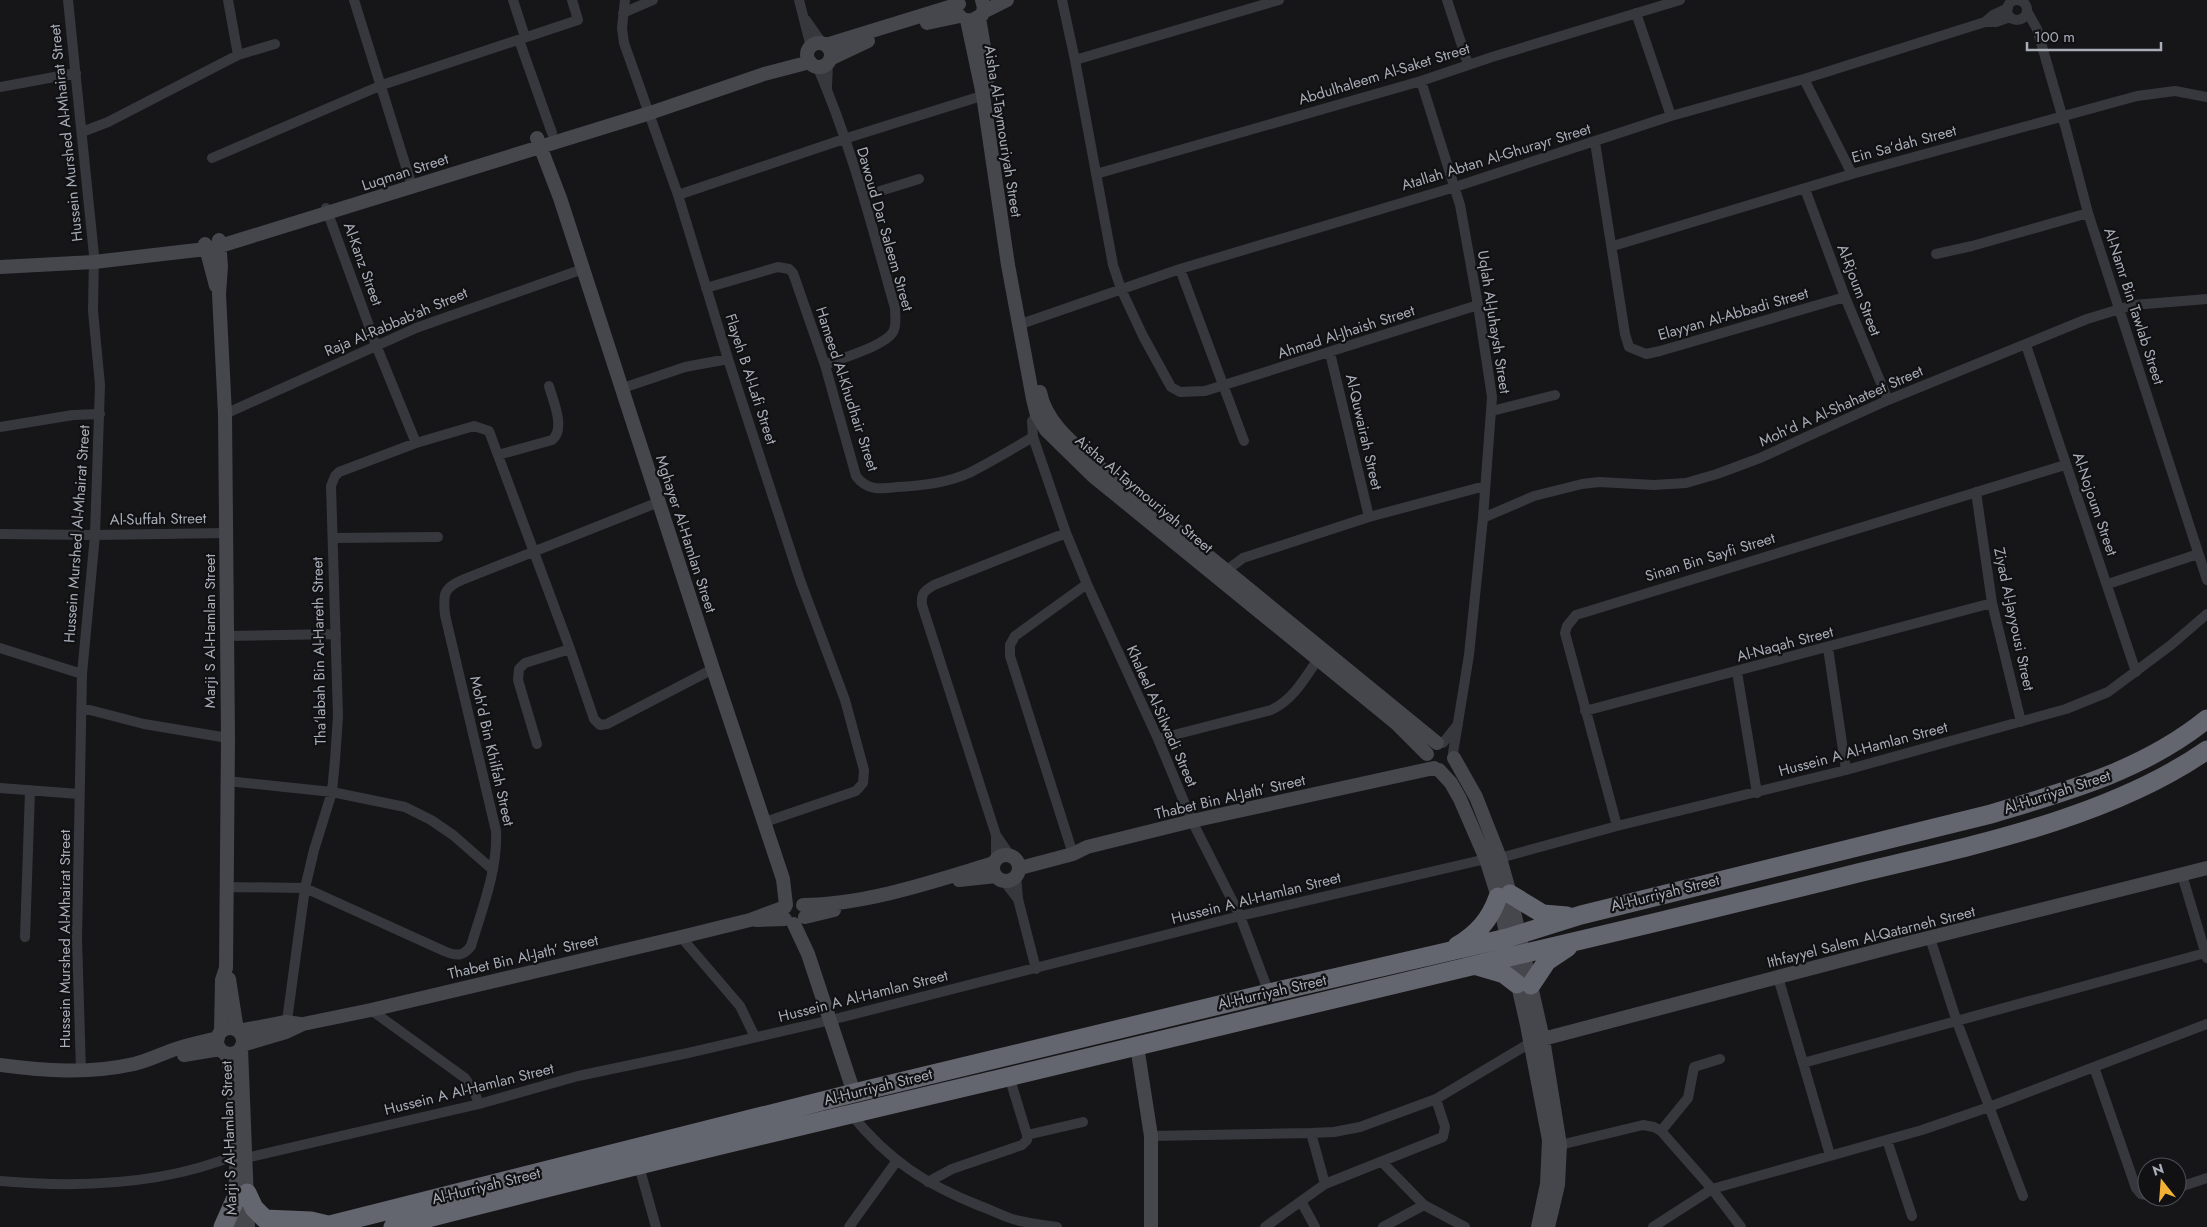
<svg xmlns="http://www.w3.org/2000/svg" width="2207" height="1227" viewBox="0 0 2207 1227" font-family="Jost,sans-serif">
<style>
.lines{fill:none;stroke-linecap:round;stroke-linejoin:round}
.street{stroke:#37383d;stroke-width:10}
.secondary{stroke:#45474d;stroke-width:14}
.highway{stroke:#63666e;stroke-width:19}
.labels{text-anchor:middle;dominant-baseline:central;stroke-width:4.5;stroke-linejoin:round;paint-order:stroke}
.street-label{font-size:15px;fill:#a8adb8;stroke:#111113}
</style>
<rect width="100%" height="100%" fill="#161618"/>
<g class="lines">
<path class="street" d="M68,0l26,255 -1,56 7,74 -5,150 -13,139 -5,265 4,132
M228,0l10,55
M354,0l58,186
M513,0l12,37
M625,0l-3,28 2,15 54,152 50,164 72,221 45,120 19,70 -1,13 -7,8 -91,31
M799,0l12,47
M1062,0l13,60 38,205 8,24 22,47 28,51 9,5 25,-1 273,-86
M1447,0l21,64
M2007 10a10 10 0 1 1 20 0a10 10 0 1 1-20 0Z
M2027,11l10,18 29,100 22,84 119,367
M623,13l30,-13
M1636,13l35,103
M805,19l17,24
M1985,22l8,-7 15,-7
M519,40l33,93
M1075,60l204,-60
M817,66c34,78 55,161 78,242 0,8 2,17 -2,24 -8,14 -52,26 -68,33
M1804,79l48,95
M1421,81l39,124 18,100 14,92 -9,121 -14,137 -16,98
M0,87l76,-14
M827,87l1,-25
M82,132l26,-10 130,-67 37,-11
M1595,142l30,192 4,13 17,7 14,-3 185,-54
M212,158l170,-73 196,-65 -6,-20
M1096,174l325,-93 71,-24 188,-57
M1805,189l40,108 43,103
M678,195l166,-56 147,-46
M864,196l55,-17
M326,208l50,137 40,98
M1613,246l239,-72 285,-78 38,-5 32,6
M1936,254l36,-8 116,-33
M1180,269l64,172
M706,288l72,-21 11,2 4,4 32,92 31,111c11,15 25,13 41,11 25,-1 50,-4 72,-14 22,-11 43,-24 64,-36
M1018,325l162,-56 275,-82 216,-71 133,-37 181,-57h11l14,-5
M2026,345l110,327
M1330,353l39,164
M623,388l62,-21 43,-8
M1492,411l63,-16
M1040,413l-8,8 1,16 33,96 21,51 71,155 34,82 48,95 29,77
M225,414l191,-86 167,-59
M0,427l73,-12 27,-1
M498,455l54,-15c14,-11 1,-39 -3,-54
M1976,492l16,111 29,119
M1483,518l51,-22 48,-12 17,-2 55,3 32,-2 31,-9 43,-16 128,-58 199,-81 46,-14 74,-6
M0,534l95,1 131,-2
M333,538l105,-1
M1227,570l16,-12 126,-41 116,-31
M2108,584l90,-30
M227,636l109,-2
M0,648l82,26
M1828,648l18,122
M1737,672l20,121
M82,708l62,16 84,14
M1585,711l407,-108
M1158,739l113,-29c22,-10 34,-32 47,-51
M1443,743l15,-19
M537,744l-19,-64 1,-11 6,-6 45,-14
M227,781l105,11 73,15 26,13 22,15 40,35
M0,788l79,6
M1617,826l-52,-193 2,-7 9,-11 489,-150
M996,836v23
M1009,854l-13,-19 -74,-230c-1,-12 2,-14 12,-20l132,-52
M1073,854l-63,-198v-11l5,-9 72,-52
M1500,858l117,-32 229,-56 220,-61 42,-17 63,-47 36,-31
M2182,875l25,83
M1016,876l2,23 18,70
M1004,881l13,17
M226,887l79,1 139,63c12,5 19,6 27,-5 11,-37 27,-76 25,-115l-51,-216c-2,-20 -2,-27 17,-35l197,-78
M25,937l5,-146
M681,937l59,69 15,31
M1930,938l27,84 66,174
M1778,977l52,178
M371,1010l94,68 9,13 5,13
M286,1028l19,-140 9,-38 18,-58 3,-32 3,-44 -7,-230 4,-10 4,-4 77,-29 58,-17 15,5 81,218 24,70 6,6 7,-1 106,-55
M1803,1063l402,-110
M2094,1067l42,121 5,6 6,1
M1009,1076l18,59 56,-13
M851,1114c37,46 74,70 129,92 12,4 24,11 36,14 13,3 27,5 41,7
M1661,1131l27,-33 6,-31 26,-8
M1311,1133l14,51
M1151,1136l160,-3 23,-1 26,-5 76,-28 94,-56
M1887,1140l25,76
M1554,1142l6,3 83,-20 11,2 7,4 51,58 29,38
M246,1158l233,-54 99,-28 110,-23 143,-33 409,-104 246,-57
M1382,1162l42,43 41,22
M639,1166l17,61
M0,1181c78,7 163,4 236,-26
M928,1182l24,-13 70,-24 5,-5v-5
M2177,1188l30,-10
M1302,1203l13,24
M849,1227l47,-65
M1265,1227l60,-43 118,-47 2,-10 -9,-28
M1383,1227l41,-22
M1653,1227l59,-38 210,-59 67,-23 218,-83"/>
<path class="secondary" d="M983,12l24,-12
M979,18l10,59
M967,20l16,75 25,170 25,134 4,16 9,15 47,46 303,247 31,31
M971,21l11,-6 2,-7 -2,-8
M927,23l33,-7
M807 55a12 12 0 1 1 24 0a12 12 0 1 1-24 0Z
M826,45l133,-41
M830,59l38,-18
M537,138l23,60 153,471 70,210 3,26
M219,240l2,26 -2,28 6,120 3,324 -2,230 -4,12 -1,52
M205,244l11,42
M0,267l94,-5 112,-13 14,-3 430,-133 114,-39 46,-12
M1040,392c6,33 39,56 63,78l334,273
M1454,758l22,39 24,61 10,36 33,145 17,106 -2,40 -10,42
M1439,770l12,13 9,16 26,60 12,38 29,128 22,115 -2,44 -9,43
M993 868a13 13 0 1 1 26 0a13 13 0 1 1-26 0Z
M1020,868l53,-14 14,-7 105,-26 242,-53
M959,880l37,-4
M803,905c62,0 132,-24 191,-42
M805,917l29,-7
M756,920l29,-1
M794,924l14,30 46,139
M229,979l8,51
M217 1041a13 13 0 1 1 26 0a13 13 0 1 1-26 0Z
M238,1031l48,-9 14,2
M1543,1039l353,-93 311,-78
M242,1045l44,-13 17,-8 68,-14 310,-73 69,-17 35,-13
M1137,1046l14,90v91
M241,1048l7,179
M226,1053c16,55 9,117 9,174
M184,1055l36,-6
M0,1065c45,6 89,9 134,-1 13,-3 23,-8 36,-13 15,-6 32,-9 48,-13"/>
<path class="highway" d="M1510,894l33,20 24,2
M1457,946c20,-12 33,-26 41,-49
M1477,966l27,8 13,10
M1531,985l16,-24 21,-14
M247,1193l7,15 11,11 46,2 17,4
M223,1227l12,-27
M322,1227l532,-134 415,-100 238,-55 74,-23 410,-101c77,-23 153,-44 216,-95
M393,1227c204,-53 410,-102 615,-150 168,-40 336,-82 505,-121 117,-27 233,-55 349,-84 113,-27 249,-55 345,-122"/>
</g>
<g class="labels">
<g class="street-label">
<text transform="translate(1384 74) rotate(-17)">Abdulhaleem Al-Saket Street</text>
<text transform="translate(1003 131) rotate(81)">Aisha Al-Taymouriyah Street</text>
<text transform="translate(66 133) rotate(-96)">Hussein Murshed Al-Mhairat Street</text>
<text transform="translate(1904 144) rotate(-15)">Ein Sa‘dah Street</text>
<text transform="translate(1496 157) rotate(-17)">Atallah Abtan Al-Ghurayr Street</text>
<text transform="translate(405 172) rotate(-18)">Luqman Street</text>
<text transform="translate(885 229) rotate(74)">Dawoud Dar Saleem Street</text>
<text transform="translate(363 264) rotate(70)">Al-Kanz Street</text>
<text transform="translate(1859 290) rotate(69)">Al-Rjoum Street</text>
<text transform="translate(2134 306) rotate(72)">Al-Namr Bin Tawlab Street</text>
<text transform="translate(1733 314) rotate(-16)">Elayyan Al-Abbadi Street</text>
<text transform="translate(396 322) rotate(-23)">Raja Al-Rabbab‘ah Street</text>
<text transform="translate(1494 322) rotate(81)">Uqlah Al-Juhaysh Street</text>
<text transform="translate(1346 332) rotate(-18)">Ahmad Al-Jhaish Street</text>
<text transform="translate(751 379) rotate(72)">Flayeh B Al-Lafi Street</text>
<text transform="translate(847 389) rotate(72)">Hameed Al-Khudhair Street</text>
<text transform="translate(1841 406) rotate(-24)">Moh'd A Al-Shahateet Street</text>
<text transform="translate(1364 432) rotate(77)">Al-Quwairah Street</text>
<text transform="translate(1144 494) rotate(40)">Aisha Al-Taymouriyah Street</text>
<text transform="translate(2095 504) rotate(71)">Al-Nojoum Street</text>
<text transform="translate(158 519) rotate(-1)">Al-Suffah Street</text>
<text transform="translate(77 534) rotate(-86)">Hussein Murshed Al-Mhairat Street</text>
<text transform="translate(686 534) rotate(72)">Mghayer Al-Hamlan Street</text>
<text transform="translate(1710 557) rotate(-17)">Sinan Bin Sayfi Street</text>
<text transform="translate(2014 619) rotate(78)">Ziyad Al-Jayyousi Street</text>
<text transform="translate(210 631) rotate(-90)">Marji S Al-Hamlan Street</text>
<text transform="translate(1785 644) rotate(-15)">Al-Naqah Street</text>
<text transform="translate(319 651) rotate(-91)">Tha‘labah Bin Al-Hareth Street</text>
<text transform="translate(1162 716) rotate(66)">Khaleel Al-Silwadi Street</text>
<text transform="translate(1863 749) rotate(-15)">Hussein A Al-Hamlan Street</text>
<text transform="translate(492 751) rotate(77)">Moh'd Bin Khilfah Street</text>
<text transform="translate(2057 792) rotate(-18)">Al-Hurriyah Street</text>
<text transform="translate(1230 797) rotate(-13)">Thabet Bin Al-Jath’ Street</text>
<text transform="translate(1665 893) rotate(-14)">Al-Hurriyah Street</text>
<text transform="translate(1256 898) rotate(-14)">Hussein A Al-Hamlan Street</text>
<text transform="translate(1871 937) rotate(-14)">Ithfayyel Salem Al-Qatarneh Street</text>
<text transform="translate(65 939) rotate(-90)">Hussein Murshed Al-Mhairat Street</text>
<text transform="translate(523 957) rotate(-13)">Thabet Bin Al-Jath’ Street</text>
<text transform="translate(1272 992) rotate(-13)">Al-Hurriyah Street</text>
<text transform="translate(863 996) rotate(-14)">Hussein A Al-Hamlan Street</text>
<text transform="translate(878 1087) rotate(-14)">Al-Hurriyah Street</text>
<text transform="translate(469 1089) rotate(-14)">Hussein A Al-Hamlan Street</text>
<text transform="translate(229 1138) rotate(-92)">Marji S Al-Hamlan Street</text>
<text transform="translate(486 1186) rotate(-14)">Al-Hurriyah Street</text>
</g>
</g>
<g transform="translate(2162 1182) rotate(343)"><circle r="24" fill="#111113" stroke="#4d4f55"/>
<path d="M0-4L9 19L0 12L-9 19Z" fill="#f2b134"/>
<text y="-8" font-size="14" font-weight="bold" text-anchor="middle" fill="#a8adb8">N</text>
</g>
<path d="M2027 42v8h134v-8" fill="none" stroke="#a8adb8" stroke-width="2.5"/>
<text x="2034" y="42" font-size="15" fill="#a8adb8" stroke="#111113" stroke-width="4" paint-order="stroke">100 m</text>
</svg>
